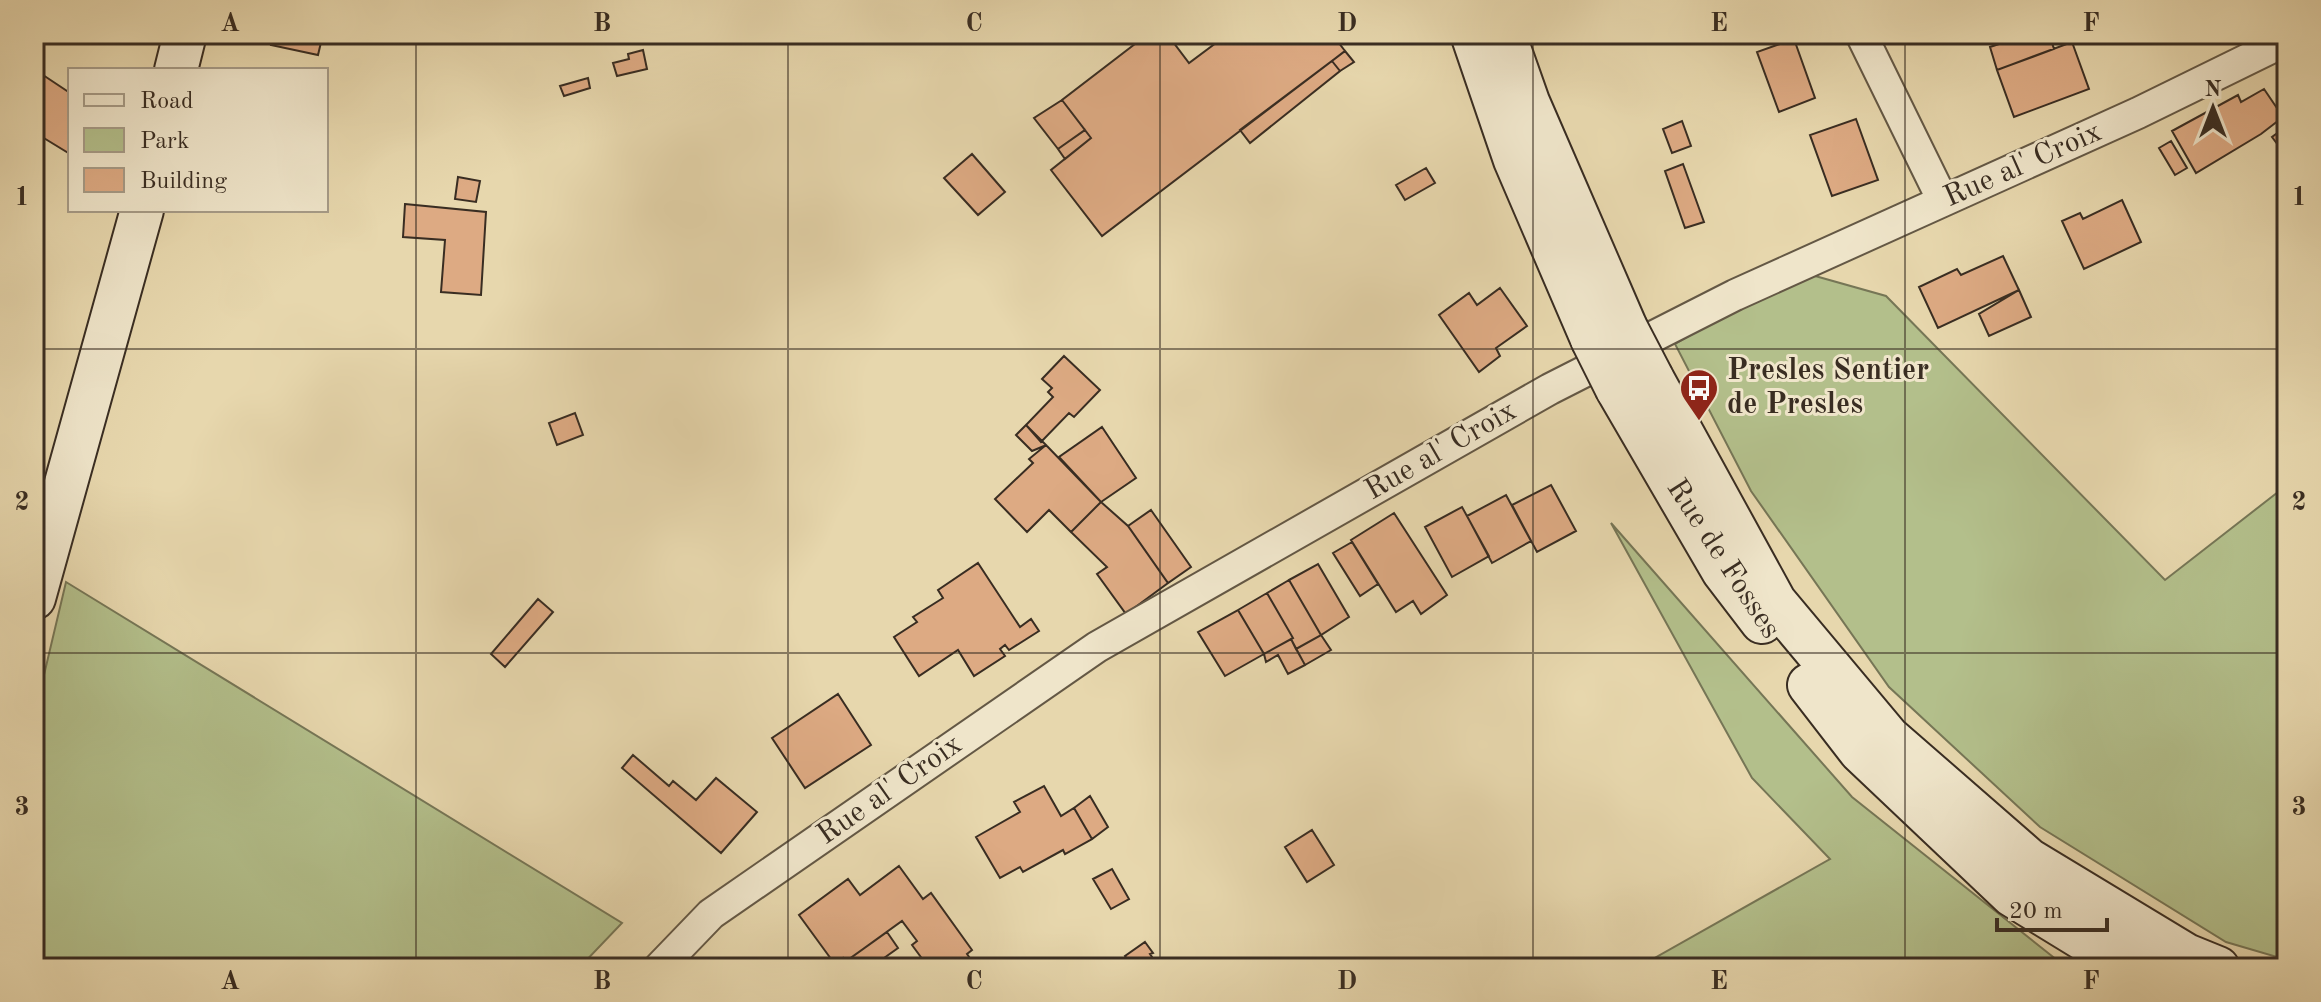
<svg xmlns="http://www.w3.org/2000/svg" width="2321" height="1002" viewBox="0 0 2321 1002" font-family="'Old Standard TT',serif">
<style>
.green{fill:#b3bf8b;stroke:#767656;stroke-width:2}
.building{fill:#ddaa83;stroke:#392d22;stroke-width:2}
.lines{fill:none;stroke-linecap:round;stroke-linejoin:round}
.street-casing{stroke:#645845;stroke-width:34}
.secondary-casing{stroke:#392d22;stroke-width:46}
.street{stroke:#efe5ca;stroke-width:30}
.secondary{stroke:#efe5ca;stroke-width:42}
.secondary-bridge-casing{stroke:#392d22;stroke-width:46;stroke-linecap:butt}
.secondary-bridge{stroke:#efe5ca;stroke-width:42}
.grid{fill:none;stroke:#392d22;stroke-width:2;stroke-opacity:0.55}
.labels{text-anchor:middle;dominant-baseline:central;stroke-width:6;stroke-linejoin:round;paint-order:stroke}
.street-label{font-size:30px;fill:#392d22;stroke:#efe5ca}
.poi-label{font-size:30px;font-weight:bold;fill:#392d22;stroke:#efe5ca;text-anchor:start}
.neatline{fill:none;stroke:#392d22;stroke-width:3}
.grid-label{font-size:26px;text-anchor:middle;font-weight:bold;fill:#392d22}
</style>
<rect width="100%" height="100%" fill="#e7d7ad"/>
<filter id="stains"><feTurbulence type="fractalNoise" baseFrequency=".0025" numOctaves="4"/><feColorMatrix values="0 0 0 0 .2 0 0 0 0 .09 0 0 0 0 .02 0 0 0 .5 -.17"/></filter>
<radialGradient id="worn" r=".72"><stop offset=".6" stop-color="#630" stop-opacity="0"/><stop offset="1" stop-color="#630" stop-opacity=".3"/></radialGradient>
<path class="green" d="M1801,272l85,24 279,284 122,-95v475l-61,-18 -186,-115 -151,-140 -138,-196 -76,-147z
M1611,523l241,274 215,171h-430l193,-109 -78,-81z
M66,582l556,341 -43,45h-545v-251z"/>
<path class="building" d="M274,34h49l-5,21 -47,-10z
M1148,34h19l22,29 39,-29h104l13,17 -243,185 -51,-66 40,-32 -29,-38z
M2029,34h20l5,15 -57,21 -7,-23z
M1794,39l21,59 -36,14 -22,-60z
M2072,42l17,47 -75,28 -17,-47z
M643,50l4,19 -30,7 -4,-13 16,-4 -1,-5z
M1345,51l9,11 -14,9 -8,-10z
M1332,61l8,10 -90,72 -10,-13z
M37,71l33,22v61l-36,-22v-57z
M588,78l2,10 -26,8 -4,-10z
M2264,89l19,28 -22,17 -65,39 -24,-42 66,-36 3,7z
M1062,100l23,30 -27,19 -24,-31z
M1856,119l22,61 -46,16 -22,-61z
M1682,121l9,25 -19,7 -9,-24z
M2287,126v31l-15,-20z
M1085,130l6,8 -26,21 -7,-10z
M2171,141l16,27 -12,7 -16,-27z
M972,154l33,38 -27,23 -34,-37z
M1683,164l21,58 -19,6 -20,-57z
M1426,168l9,15 -30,17 -9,-15z
M458,177l22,4 -4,21 -21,-3z
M2122,200l19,42 -57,27 -22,-48 18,-8 3,6z
M405,204l81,8 -5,83 -40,-3 4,-52 -42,-3z
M2003,256l16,34 -81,38 -19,-41 38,-18 4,6z
M1500,288l27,38 -31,22 4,8 -21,16 -40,-57 30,-22 8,12z
M2019,290l12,27 -42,19 -10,-22z
M1064,356l36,34 -26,27 -5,-4 -28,29 -15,-17 27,-28 -5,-5 4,-4 -10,-9z
M575,413l8,22 -26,10 -8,-22z
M1026,425l20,20 -2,1 -12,5 -16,-16z
M1102,427l34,51 -35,24 -42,-45z
M1046,445l55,57 -30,30 -22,-22 -22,22 -32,-33 38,-36 -4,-4z
M1551,485l25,46 -39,21 -25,-47z
M1506,495l25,46 -39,22 -25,-47z
M1101,502l27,24 40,57 -42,31 -29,-40 10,-7 -36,-35z
M1462,507l27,49 -37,21 -27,-50z
M1151,510l40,57 -23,16 -40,-57z
M1394,513l53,82 -26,19 -8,-13 -17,11 -45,-72z
M1352,542l26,42 -18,12 -27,-43z
M978,563l42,64 11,-8 8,12 -30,19 -4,-5 -5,4 5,7 -31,20 -16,-26 -39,26 -25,-39 23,-15 -4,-5 30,-19 -5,-8z
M1318,564l31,53 -28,18 -32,-55z
M1289,580l32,55 -25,14 -5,-10 2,-1 -26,-45z
M1267,593l26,45 -29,16 -26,-44z
M538,599l15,13 -48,55 -14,-13z
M1238,610l26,44 -39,22 -27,-44z
M1321,635l10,15 -26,15 -9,-16z
M1291,639l14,26 -17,9 -10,-19 -12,7 -2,-8z
M838,694l33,51 -66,43 -33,-50z
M633,755l36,31 4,-5 23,19 20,-22 41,34 -36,41 -99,-85z
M1044,786l17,30 13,-8 18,31 -27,15 -2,-4 -40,22 -3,-5 -20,11 -24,-41 44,-25 -6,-10z
M1090,796l18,31 -16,12 -18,-31z
M1312,830l22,35 -27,17 -22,-35z
M899,866l24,33 8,-6 41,57 -5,4 10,14h-48l-17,-23 5,-4 -15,-20 -57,41 -2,-4 -9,5 -35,-48 49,-36 12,16z
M1112,869l17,30 -18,10 -18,-30z
M887,932l11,16 -28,20h-20l-5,-6z
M1145,942l8,11 -3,1 4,6 -11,7 -3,-5 -8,4 -7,-10z"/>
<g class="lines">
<defs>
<path id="street" d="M1861,34l82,167
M659,968l52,-54 386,-267 453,-258 185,-94 403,-182 149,-73"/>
<path id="secondary" d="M1472,34l43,126 77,179
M1504,34l24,68 98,226
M176,70l9,-36
M1652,378l123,224 113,135 141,123 157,95 32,13
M1617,389l106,182 39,51
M34,598l108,-388
M1809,685l51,66 152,144 119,73"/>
</defs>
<use href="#street" class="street-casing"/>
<use href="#secondary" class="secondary-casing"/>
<use href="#street" class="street"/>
<use href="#secondary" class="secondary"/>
<defs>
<path id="secondary-bridge" d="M1626,328l26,50
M1592,339l25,50"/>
</defs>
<use href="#secondary-bridge" class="secondary-bridge-casing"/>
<use href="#secondary-bridge" class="secondary-bridge"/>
</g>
<path class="grid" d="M416,34v934M788,34v934M1160,34v934M1533,34v934M1905,34v934M34,349h2253M34,653h2253"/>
<defs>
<symbol id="bus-pin" viewBox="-11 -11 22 30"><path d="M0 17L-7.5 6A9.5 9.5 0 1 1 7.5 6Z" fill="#8f2418" stroke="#efe5ca"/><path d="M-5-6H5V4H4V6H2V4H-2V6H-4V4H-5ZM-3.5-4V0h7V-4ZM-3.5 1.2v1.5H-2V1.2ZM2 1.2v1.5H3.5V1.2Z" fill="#fff"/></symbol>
</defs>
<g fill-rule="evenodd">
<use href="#bus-pin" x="1677" y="366" width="44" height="60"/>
</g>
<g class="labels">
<g class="street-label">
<text transform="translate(2023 165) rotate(-24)">Rue al' Croix</text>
<text transform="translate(1441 451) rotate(-30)">Rue al' Croix</text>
<text transform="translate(1723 559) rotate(57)">Rue de Fosses</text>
<text transform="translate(890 790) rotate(-35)">Rue al' Croix</text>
</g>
<g class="poi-label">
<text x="1727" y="371">Presles Sentier<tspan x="1727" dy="34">de Presles</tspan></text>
</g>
</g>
<rect width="2321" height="1002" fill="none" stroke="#e7d7ad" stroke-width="88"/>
<rect x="68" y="68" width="260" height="144" fill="#efe5ca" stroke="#a69b87" stroke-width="2"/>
<rect x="84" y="94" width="40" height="12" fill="#efe5ca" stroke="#a69b87" stroke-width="2"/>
<text x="140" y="108" font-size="24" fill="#392d22">Road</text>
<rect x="84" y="128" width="40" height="24" fill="#b3bf8b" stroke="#a69b87" stroke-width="2"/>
<text x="140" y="148" font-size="24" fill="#392d22">Park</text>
<rect x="84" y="168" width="40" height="24" fill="#ddaa83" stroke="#a69b87" stroke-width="2"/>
<text x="140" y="188" font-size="24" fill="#392d22">Building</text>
<g transform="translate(2213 108)" stroke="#efe5ca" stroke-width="6" paint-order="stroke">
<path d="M0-6L14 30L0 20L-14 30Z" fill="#392d22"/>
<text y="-12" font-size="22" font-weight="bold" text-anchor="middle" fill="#392d22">N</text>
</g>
<path d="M1997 918v12h110v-12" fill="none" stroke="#392d22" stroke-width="4"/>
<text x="2009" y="918" font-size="24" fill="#392d22" stroke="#efe5ca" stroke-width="6" paint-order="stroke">20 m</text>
<rect x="44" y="44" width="2233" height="914" class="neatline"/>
<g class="grid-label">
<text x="230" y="31">A</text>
<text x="602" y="31">B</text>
<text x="974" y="31">C</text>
<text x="1347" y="31">D</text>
<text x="1719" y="31">E</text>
<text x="2091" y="31">F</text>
<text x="22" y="205">1</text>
<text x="2299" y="205">1</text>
<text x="22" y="510">2</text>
<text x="2299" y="510">2</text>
<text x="22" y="815">3</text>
<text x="2299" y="815">3</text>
<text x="230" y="989">A</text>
<text x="602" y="989">B</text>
<text x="974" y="989">C</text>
<text x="1347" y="989">D</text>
<text x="1719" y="989">E</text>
<text x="2091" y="989">F</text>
</g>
<rect width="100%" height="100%" filter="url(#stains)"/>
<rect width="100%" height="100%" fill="url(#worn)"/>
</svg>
